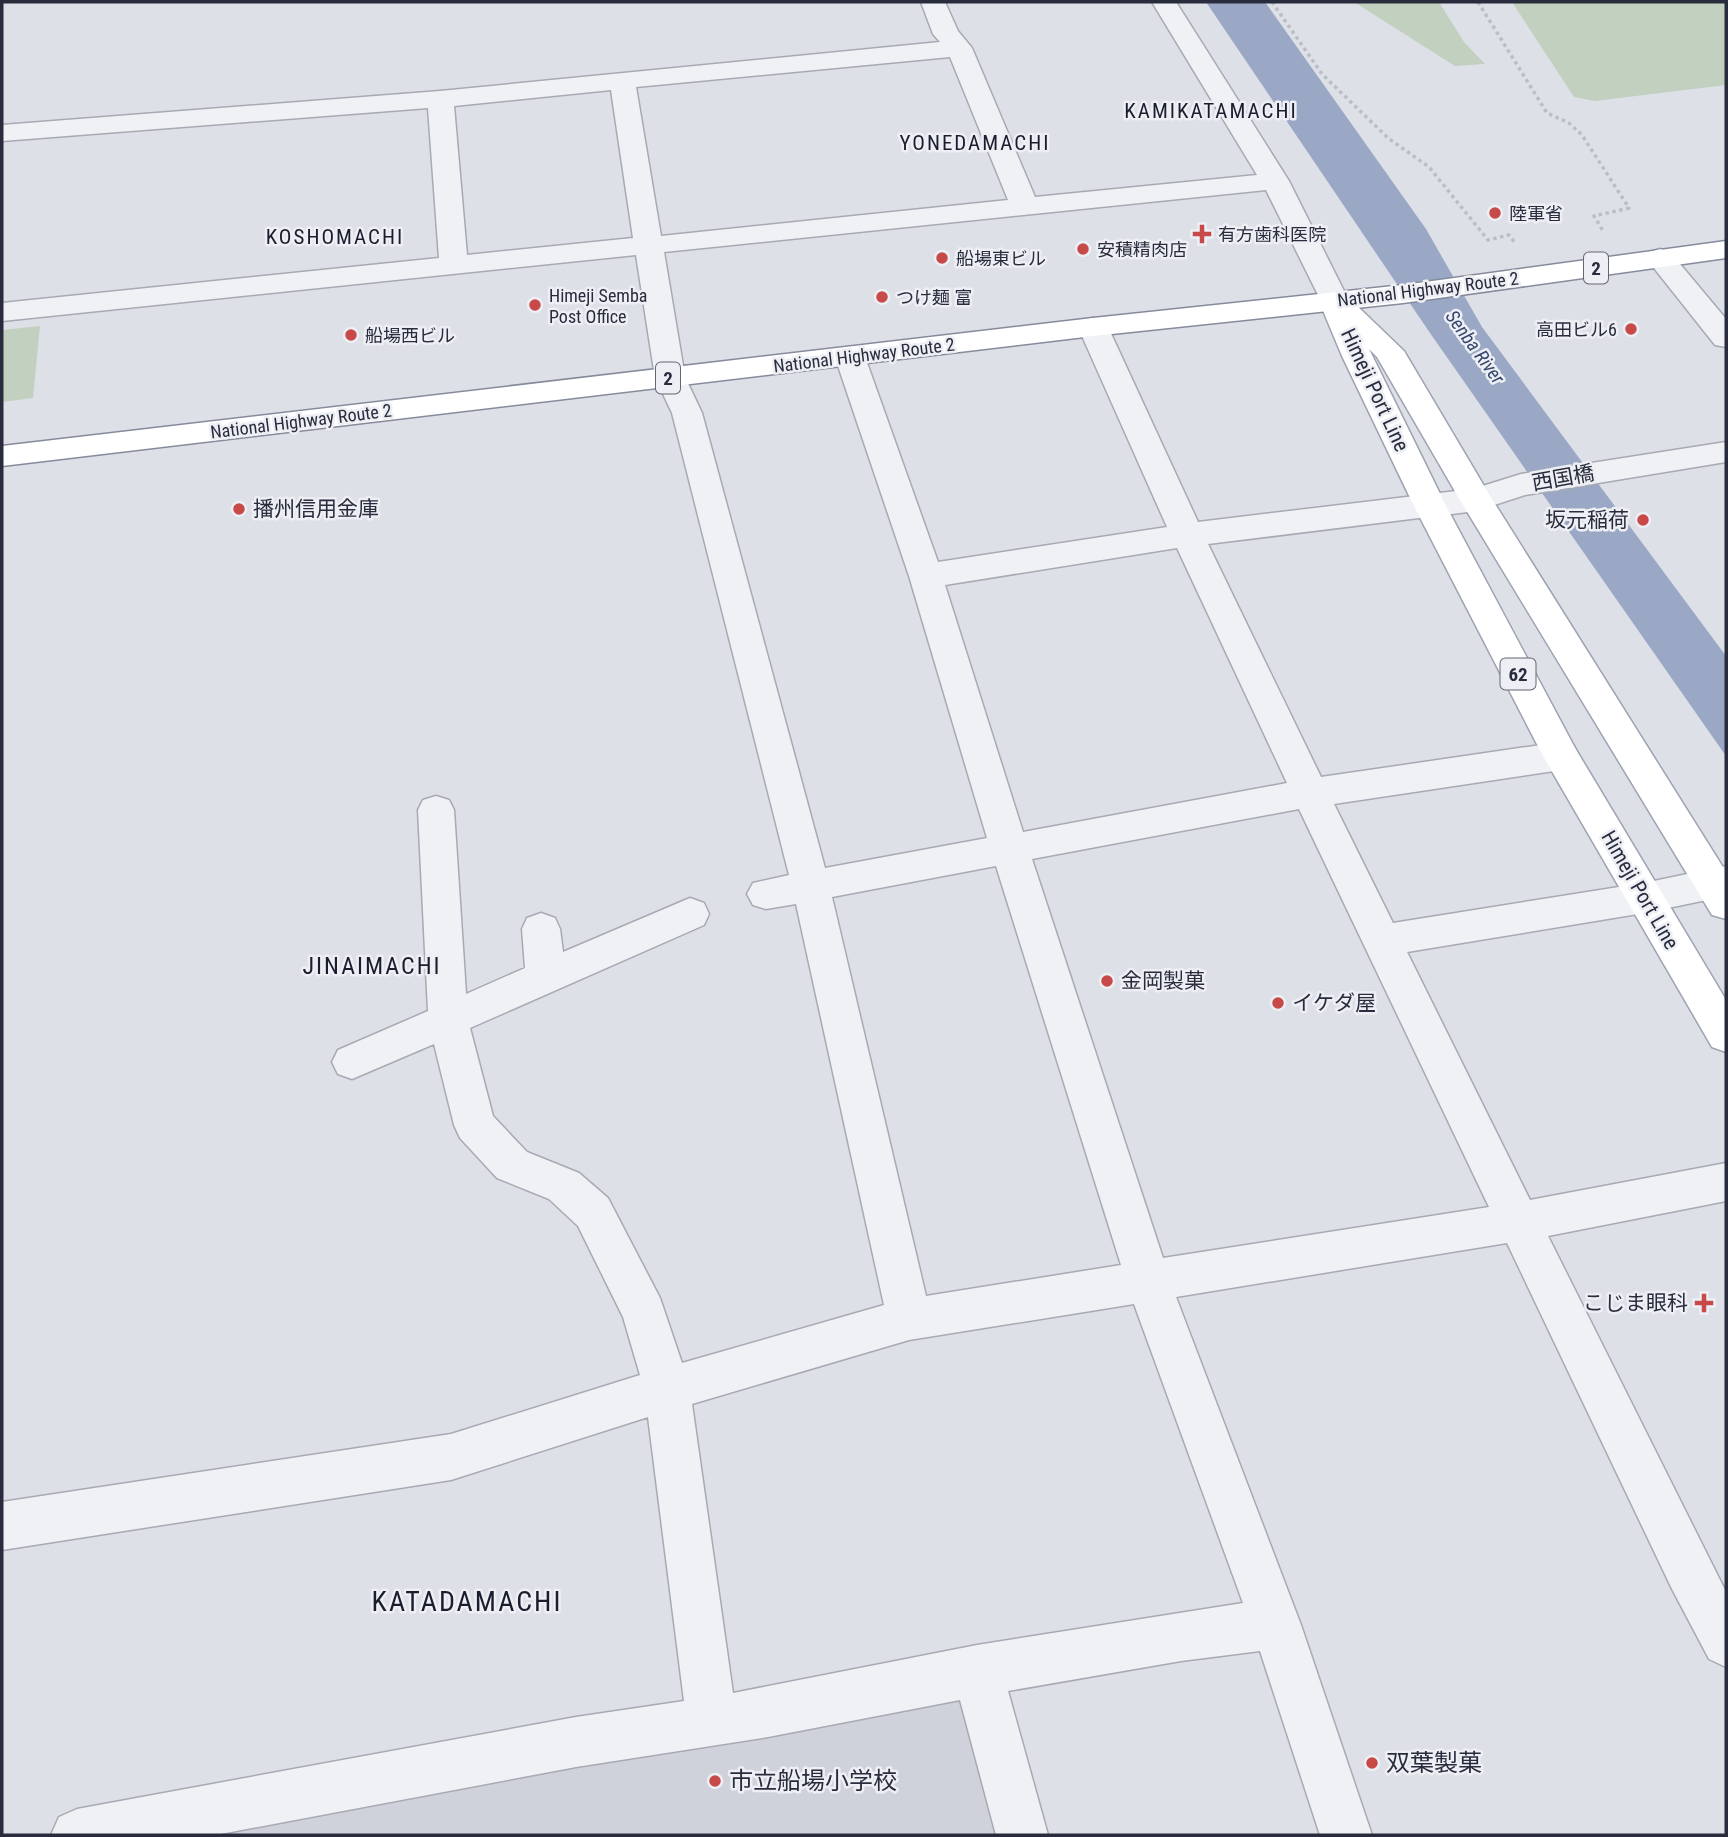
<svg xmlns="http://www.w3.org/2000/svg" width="1728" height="1837" viewBox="0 0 1728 1837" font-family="'Roboto Condensed','Noto Sans JP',sans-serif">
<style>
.built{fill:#d0d2db}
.green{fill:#c1d0bf}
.water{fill:#9aa8c5}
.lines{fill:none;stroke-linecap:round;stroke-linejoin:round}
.minor-casing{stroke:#a7aab4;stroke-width:3}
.major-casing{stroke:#9ea2b2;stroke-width:3}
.highway-casing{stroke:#868b9c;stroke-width:3}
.path{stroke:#bcbec5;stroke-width:3.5;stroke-dasharray:3.5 3.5;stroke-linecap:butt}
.minor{fill:#f0f1f5;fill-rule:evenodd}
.major{fill:#fff;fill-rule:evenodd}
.highway{fill:#fff;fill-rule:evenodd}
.poi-dot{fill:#c74a48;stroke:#edeff4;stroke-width:2.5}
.labels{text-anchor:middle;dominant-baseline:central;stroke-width:5;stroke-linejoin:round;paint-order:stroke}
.far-poi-label{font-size:18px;fill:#282c3d;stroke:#edeff4;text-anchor:start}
.far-street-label{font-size:18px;fill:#282c3d;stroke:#edeff4}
.shield{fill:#edeff4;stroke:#636674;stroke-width:2}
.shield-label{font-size:19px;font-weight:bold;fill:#282c3d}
.far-water-label{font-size:19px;font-style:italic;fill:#34456e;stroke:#edeff4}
.far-quarter-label{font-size:21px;letter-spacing:2px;fill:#1a1d2d;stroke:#edeff4}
.street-label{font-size:21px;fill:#282c3d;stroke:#edeff4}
.poi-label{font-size:21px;fill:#282c3d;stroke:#edeff4;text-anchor:start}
.quarter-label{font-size:24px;letter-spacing:2px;fill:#1a1d2d;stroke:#edeff4}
.near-poi-label{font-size:24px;fill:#282c3d;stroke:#edeff4;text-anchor:start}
.near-quarter-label{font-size:28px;letter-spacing:2px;fill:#1a1d2d;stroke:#edeff4}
</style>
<rect width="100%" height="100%" fill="#dee0e7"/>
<path class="built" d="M963,1690l37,145h-865z"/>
<path class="green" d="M1354,2h85l25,40 21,22 -30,2z
M1512,2h214v83l-131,16 -21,-4z
M40,326l-7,72 -31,4v-72z"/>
<path class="water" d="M1206,2h59l161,227 56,98 244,329v100l-296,-423z"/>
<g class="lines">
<defs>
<path id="minor" d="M921,2h24l13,29 14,17 63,149 222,-22 -105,-173h24l113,179 60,120 -5,6 -10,3 -10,-3 -58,-117 -602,62 21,125 17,36 123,455 162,-30 -78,-262 -74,-219 4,-7 11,-3 11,3 4,7 73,205 229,-35 -89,-200 5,-7 10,-2 10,2 5,7 90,195 275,-33 48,-15 205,-32v20l-201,33 -49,16 -268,33 113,233 240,-35 13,4 5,10 -5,10 -13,4 -227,34 59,119 251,-40 82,-17v30l-82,17 -237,39 123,248 196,-37v38l-178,35 178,356v75l-17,-8 -37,-70 -165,-346 -331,54 125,328 71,210h-52l-60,-184 -79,10 -173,30 40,144h-52l-36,-135 -192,37 -192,30 -361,68h-164l8,-18 18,-8 499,-92 108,-16 -36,-284 -197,63 -449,70v-48l449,-68 189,-59 -17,-58 -45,-91 -29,-27 -52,-21 -37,-40 -6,-13 -20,-81 -82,35 -14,-5 -6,-12 6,-12 90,-39 -10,-201 5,-10 13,-4 13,4 5,10 12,184 59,-26 -3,-39 5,-11 14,-5 14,5 5,11 3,23 127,-54 14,5 5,11 -5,11 -234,103 23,88 34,36 52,21 29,25 52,100 22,65 202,-58 -88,-401 -30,5 -13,-4 -6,-11 6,-11 36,-8 -117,-462 -17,-36 -19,-122 -634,66v-18l437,-45 -11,-150 -426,33v-16l438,-34 500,-49 -7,-8zM950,57l58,143 -347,36 -25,-149zM611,90l22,148 -166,17 -13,-149zM1177,548l110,235 -264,49 -78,-247zM1299,809l190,398 -326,51 -131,-399zM996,866l125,399 -195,31 -94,-399zM1134,1304l109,299 -266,42 -244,48 -41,-289 217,-64z
M1660,249l10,3 56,67v28l-11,-2 -69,-87 4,-6z"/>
<path id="major" d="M1334,292l10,3 5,6 5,2 50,48 86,145 236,376v47l-14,-4 -252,-415 -83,-143 -8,-8 77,157 129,242 151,252v52l-14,-5 -169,-291 -129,-250 -72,-150 -23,-55 5,-6z"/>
<path id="highway" d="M1726,241v17l-323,45 -310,33 -1091,130v-20l1091,-128 310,-33z"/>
</defs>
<use href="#minor" class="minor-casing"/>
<use href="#major" class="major-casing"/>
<use href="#highway" class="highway-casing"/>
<path class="path" d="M1272,2l50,72 66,64 41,29 59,73 21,-5 6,8
M1478,2l69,111 22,10 13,12 47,73 -35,8 9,15"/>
<use href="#minor" class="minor"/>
<use href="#major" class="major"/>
<use href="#highway" class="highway"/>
</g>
<g class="poi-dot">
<circle cx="1495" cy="213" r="7"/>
<path d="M1198.5 223.5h7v7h7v7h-7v7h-7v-7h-7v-7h7z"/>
<circle cx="1083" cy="249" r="7"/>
<circle cx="942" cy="258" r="7"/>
<circle cx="882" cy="297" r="7"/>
<circle cx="535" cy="305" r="7"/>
<circle cx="1631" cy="329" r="7"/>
<circle cx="351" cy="335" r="7"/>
<circle cx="239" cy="509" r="7"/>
<circle cx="1643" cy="520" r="7"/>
<circle cx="1107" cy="981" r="7"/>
<circle cx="1278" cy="1003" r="7"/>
<path d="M1700.5 1292.5h7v7h7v7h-7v7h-7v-7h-7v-7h7z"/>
<circle cx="1372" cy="1763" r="7"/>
<circle cx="715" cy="1781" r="7"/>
</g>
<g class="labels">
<g class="far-poi-label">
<text x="1509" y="213">陸軍省</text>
<text x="1218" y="234">有方歯科医院</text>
<text x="1097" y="249">安積精肉店</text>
<text x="956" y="258">船場東ビル</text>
<text x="549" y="295">Himeji Semba<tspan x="549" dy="21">Post Office</tspan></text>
<text x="896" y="297">つけ麺 富</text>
<text x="1617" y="329" text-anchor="end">高田ビル6</text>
<text x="365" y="335">船場西ビル</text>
</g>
<g class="far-street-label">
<text transform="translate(1428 289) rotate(-7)">National Highway Route 2</text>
<text transform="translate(864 355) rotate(-7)">National Highway Route 2</text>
<text transform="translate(301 421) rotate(-7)">National Highway Route 2</text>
</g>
<g class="shield">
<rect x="1584" y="252.5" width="24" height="31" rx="5"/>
<rect x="656" y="362.5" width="24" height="31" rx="5"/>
<rect x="1500.5" y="658.5" width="35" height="31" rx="5"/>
</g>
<g class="shield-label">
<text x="1596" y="268">2</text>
<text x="668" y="378">2</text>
<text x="1518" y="674">62</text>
</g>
<g class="far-water-label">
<text transform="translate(1475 347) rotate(54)">Senba River</text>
</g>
<g class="far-quarter-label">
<text x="1211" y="111">KAMIKATAMACHI</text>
<text x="975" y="143">YONEDAMACHI</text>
<text x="335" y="237">KOSHOMACHI</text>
</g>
<g class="street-label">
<text transform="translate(1375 390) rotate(65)">Himeji Port Line</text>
<text transform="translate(1563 478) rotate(-10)">西国橋</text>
<text transform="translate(1640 890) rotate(60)">Himeji Port Line</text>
</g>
<g class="poi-label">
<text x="253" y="509">播州信用金庫</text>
<text x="1629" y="520" text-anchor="end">坂元稲荷</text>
<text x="1121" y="981">金岡製菓</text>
<text x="1292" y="1003">イケダ屋</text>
<text x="1688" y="1303" text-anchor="end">こじま眼科</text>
</g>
<g class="quarter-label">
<text x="372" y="966">JINAIMACHI</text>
</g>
<g class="near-poi-label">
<text x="1386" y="1763">双葉製菓</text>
<text x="729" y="1781">市立船場小学校</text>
</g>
<g class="near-quarter-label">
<text x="467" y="1601">KATADAMACHI</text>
</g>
</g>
<rect width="1728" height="1837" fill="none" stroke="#282c3d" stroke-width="7"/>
</svg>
